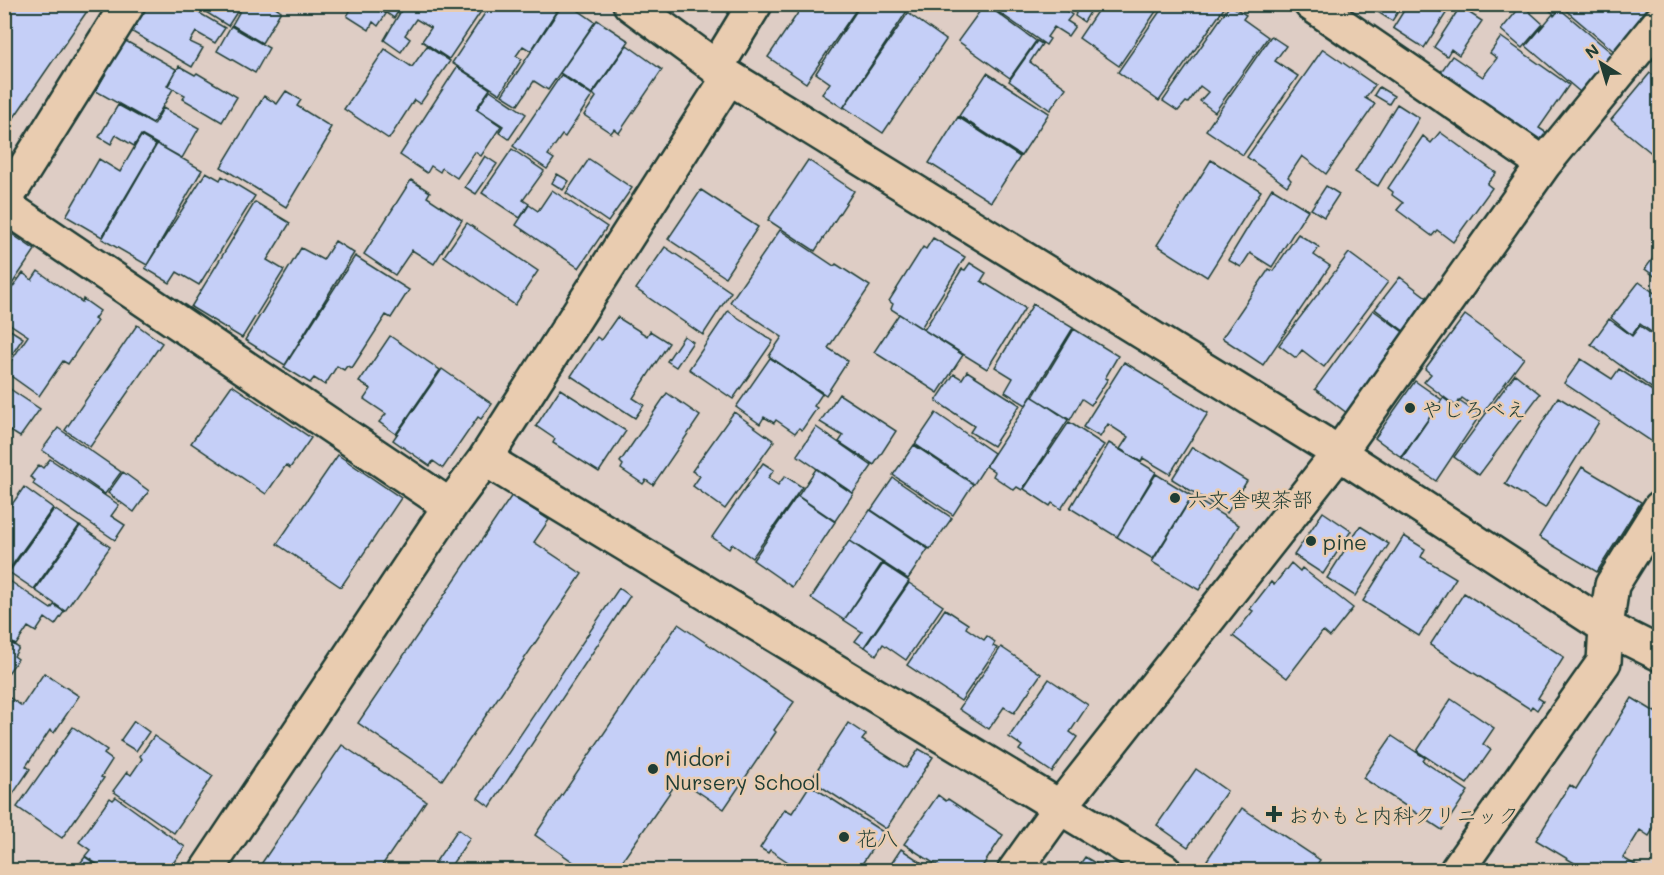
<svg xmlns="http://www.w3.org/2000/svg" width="1664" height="875" viewBox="0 0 1664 875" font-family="Mali,'Klee One',sans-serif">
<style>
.building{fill:#c5cff7;stroke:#1f3d34;stroke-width:1.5}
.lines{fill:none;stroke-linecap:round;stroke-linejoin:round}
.minor-casing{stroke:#1f3d34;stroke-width:38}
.minor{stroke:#e9ccb0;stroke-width:33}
.poi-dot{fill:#1f3d34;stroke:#e9ccb0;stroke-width:2}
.labels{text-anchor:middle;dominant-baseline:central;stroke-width:5;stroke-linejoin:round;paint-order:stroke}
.poi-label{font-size:21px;fill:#1f3d34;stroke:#e9ccb0;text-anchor:start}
</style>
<rect width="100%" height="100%" fill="#decdc5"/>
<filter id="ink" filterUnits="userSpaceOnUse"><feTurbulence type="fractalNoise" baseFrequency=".0167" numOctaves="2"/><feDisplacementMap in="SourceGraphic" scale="12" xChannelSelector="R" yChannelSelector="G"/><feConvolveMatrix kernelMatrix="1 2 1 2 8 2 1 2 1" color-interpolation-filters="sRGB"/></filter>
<g filter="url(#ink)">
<path class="building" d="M4,4h88l-88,128z
M144,4h40l41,24 -10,15 -19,-11 -6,10 13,6 -11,19 -63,-37z
M193,4h49l-14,22z
M244,4h27l10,7 -19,32 -30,-18z
M354,4h25l2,2 -2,3 7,5 -8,12 -5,-4 -4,8 -22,-14z
M382,4h21l-9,14 -14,-10z
M405,4h81l-37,55 -27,-18 9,-13 -15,-9 -11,16 5,4 -9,13 -17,-12z
M491,4h70l-30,47 -8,-5 -7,10 6,3 -22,35 -48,-31z
M563,4h6l26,18 -47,68 -14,-9 -16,24 -16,-10z
M804,4h56l-54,79 -38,-26z
M861,4h36l10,7 -64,97 -21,-14 8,-11 -14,-10z
M985,4l51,37 -26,37 -52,-37z
M987,4h70l15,11 -5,6 8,5 -7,10 -14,-9 -7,10 3,2 -4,6z
M1063,4h32l-11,18 -9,-6 1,-3z
M1102,4h59l-42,62 -40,-28z
M1165,4h62l-68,97 -41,-29z
M1365,4h38l-11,17z
M1408,4h44l-28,44 -31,-20z
M1542,4h21l-8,11z
M1564,4h86l-10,12 4,4 -28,33 -54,-46z
M1230,5l16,10 -3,4 25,18 -53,75 -15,-11 8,-9 -8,-6 -12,17 -2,-1 -8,9 -15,-10z
M1522,5l21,19 -21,24 -21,-18z
M1460,7l22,14 -23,34 -8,-6 -4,7 -13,-9z
M1560,9l53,45 -33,38 -54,-46 27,-32 1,2z
M908,13l38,27 -63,93 -39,-26z
M597,20l32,21 -37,53 -32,-21z
M231,26l38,22 -14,25 -38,-22z
M1271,36l15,10 -11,15 23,15 -55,79 -37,-25z
M1501,37l68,48 -30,43 14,9 -15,22 -107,-73 21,-30 31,21 14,-19 -7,-5z
M124,40l52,29 -9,17 6,3 -20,34 -57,-32z
M1037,41l5,3 -12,18 36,26 -16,22 -41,-29z
M627,45l35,25 -43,63 -5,-4 -3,4 -27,-18 12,-18 -3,-3z
M427,46l23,15 -30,43 -6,-4 -25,39 -45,-30 41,-60 27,18z
M1323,49l52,36 -10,13 10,6 -49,70 -24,-18 -14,21 3,3 -4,6 -40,-29z
M179,66l16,9 2,-2 40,24 -15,25 -39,-23 2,-4 -17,-9z
M457,67l33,22 -14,20 25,17 -20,30 -6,-4 -18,26 -15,-10 -2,4 -9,-6 -4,7 -27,-18z
M987,73l62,40 -28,43 -62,-40z
M1650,73l10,7v80l-49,-40z
M561,75l31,21 -27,41 -3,-2 -14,20 6,4 -7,10 -34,-23z
M1379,87l15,9 -5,8 -15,-9z
M490,90l36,24 -17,25 -10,-7 4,-6 -26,-17z
M286,91l15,9 -4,6 34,21 -3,5 2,2 -44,73 -65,-40 43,-71 13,8z
M1397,104l22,14 -41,68 -23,-14z
M118,105l36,20 9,-17 36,20 -17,30 -41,-23 -7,11 -18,-11 -5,9 -12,-7z
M958,117l62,40 -29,45 -62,-39z
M1440,132l56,41 -9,11 5,4 -39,54 -16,-12 -5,6 -35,-26 6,-7 -11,-8 1,-3 -5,-4 35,-52 8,7z
M141,136l15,9 -54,92 -36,-21 33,-57 21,13z
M157,144l45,26 -55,95 -45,-26z
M512,149l32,22 -21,29 6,4 -9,14 -38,-25z
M485,156l12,8 -21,30 -11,-7z
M589,159l43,29 -24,34 -42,-29z
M808,160l46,31 -39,60 -47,-31z
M1211,160l50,31 -54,86 -50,-32z
M206,172l14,8 2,-4 33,20 -56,89 -22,-13 -7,11 -25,-15z
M557,174l12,7 -6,9 -11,-7z
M411,180l19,12 -3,5 35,23 -28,44 -22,-14 -17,25 -31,-21z
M1326,186l13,8 -15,23 -13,-8z
M1272,188l36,22 -36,57 -22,-14 -9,14 -13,-7z
M552,190l55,37 -28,41 -63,-43 13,-20 9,6z
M701,190l57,37 -33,50 -57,-38z
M255,202l35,21 -23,37 17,10 -42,68 -51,-31z
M467,223l71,48 -23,34 -71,-49z
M6,230l29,20 -31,46v-64z
M780,230l54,36 2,-2 34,22 -42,62 20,13 -22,34 -57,-39 13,-19 -52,-35z
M1298,234l21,13 -5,8 16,11 -67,99 -41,-27 47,-69 4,2z
M933,238l32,19 -44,71 -30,-19 2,-5 -4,-3 34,-54 3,2z
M335,241l19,12 -69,112 -40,-25 56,-92 22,12z
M665,247l66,45 -28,43 -67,-46z
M1660,249v31l-15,-11z
M1349,253l39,29 -64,85 -22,-17 -6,8 -17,-13z
M355,256l54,34 -18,28 -5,-3 -34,53 -5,-2 -3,4 -7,-4 -12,19 -11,-7 -4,5 -26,-16z
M970,263l16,10 -5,8 44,27 -38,61 -63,-39 38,-61 3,1z
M38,271l44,31 1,-3 17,12 -6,8 3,2 -29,43 -5,-3 -24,35 -35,-25 24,-35 -24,-16v-21l19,-26 9,7z
M1400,277l34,26 -25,32 -34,-26z
M1639,282l17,12 4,-4v48l-20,-14 -8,11 -21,-17z
M1033,304l40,24 -47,77 -21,-13 8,-14 -18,-11z
M1373,310l37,27 -59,79 -36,-27z
M728,311l45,30 -40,58 -44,-30z
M899,314l64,41 -25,38 -64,-41z
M1465,315l59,43 -41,55 -21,-15 -6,8 -32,-24 7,-8 -6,-5z
M617,317l30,19 3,-5 19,12 -36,55 11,7 -9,13 -64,-42 26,-39 4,3z
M1609,319l23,17 8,-10 20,14v54l-69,-50z
M137,325l25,18 -72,104 -25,-17z
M4,326l19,12 -19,28z
M1074,329l44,27 -13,22 3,1 -17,26 -9,-6 -12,21 -37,-23z
M390,336l50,34 -44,64 -17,-12 7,-8 -22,-15 7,-10 -12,-7z
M684,336l9,6 -17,25 -9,-6z
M770,358l52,36 -8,12 3,2 -15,22 -3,-2 -4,5 -19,-13 -2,3 -10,-6 -4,7 -24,-17z
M1581,359l31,20 7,-10 41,27v51l-96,-64z
M1124,362l84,51 -38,61 -27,-16 -2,4 -21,-13 8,-12 -20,-13 -8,13 -17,-10z
M442,369l50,35 -11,15 -3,-2 -35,51 -10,-7 -3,5 -37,-26z
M967,371l53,34 -27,41 -23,-14 4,-6 -38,-25 18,-27 8,5z
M1515,374l25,20 -61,81 -25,-18z
M1415,381l27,19 -41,57 -26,-19z
M4,385l36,24 -20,28 -16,-10z
M232,385l79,53 -21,30 -4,-3 -20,29 -75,-51z
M560,389l66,42 -27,41 -46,-29 2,-4 -19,-13z
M667,393l33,23 -47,69 -7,-5 -3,4 -22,-15 2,-4 -3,-3z
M839,394l57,37 -22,34 -35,-23 4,-6 -23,-14z
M1032,396l36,24 -46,70 -5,-3 -3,3 -21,-14 2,-4 -9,-6z
M1558,397l41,25 -54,86 -40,-24z
M1443,398l13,9 3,-6 21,14 -44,66 -34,-23z
M734,412l40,29 -49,68 -32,-23 7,-10 -8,-5z
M936,413l58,40 -20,31 -59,-40z
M1069,422l35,23 -43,64 -9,-6 -2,3 -26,-17z
M816,427l56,39 -19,27 -56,-38z
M58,428l63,44 -16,22 -63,-44z
M1109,443l47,29 -39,65 -47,-29z
M914,445l59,39 -20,31 -60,-40z
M1192,447l55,34 -20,32 -55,-34z
M338,455l63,43 -60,89 -64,-43z
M50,459l69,46 -8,11 14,9 -10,15 -82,-56 2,-4 -5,-3 9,-12 4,3z
M763,463l11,7 -6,8 10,7 7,-9 17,11 -50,71 -20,-14 -3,5 -17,-12z
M1582,467l59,35 -44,70 -58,-35z
M816,469l37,25 -18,27 -37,-25z
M123,472l26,19 -15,21 -26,-19z
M1156,474l36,22 -39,63 -36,-22z
M893,478l59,40 -22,31 -59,-39z
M24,487l29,21 -45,63 -4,-3v-52z
M512,495l37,25 -15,22 48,32 -140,206 -84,-57z
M797,496l38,26 -43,65 -39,-27z
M1192,497l47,28 -40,65 -47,-28z
M54,509l25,17 -45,63 -25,-17z
M870,510l58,39 -20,30 -58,-38z
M1323,512l28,19 -28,43 -29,-19z
M80,526l30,21 -45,64 -30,-21z
M1360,526l29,18 -34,52 -28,-18z
M1404,536l21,13 -4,8 35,21 -37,58 -56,-35z
M849,541l33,22 -38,57 -33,-22z
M1291,563l9,8 2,-3 51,40 -23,29 -7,-6 -36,47 -54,-42 20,-25 -3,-2 21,-27 3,3z
M883,564l26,17 -45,66 -9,-6 7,-9 -18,-12z
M4,577l47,32 3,-4 10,7 -9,13 -10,-7 -9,14 -8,-5 -12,18 -12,-8z
M909,583l34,23 -37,54 -23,-16 -7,11 -11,-8z
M619,588l11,8 -140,211 -12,-9z
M1464,593l100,64 -26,41 5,3 -6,9 -5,-4 -2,3 -100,-64z
M945,609l23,15 -2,4 18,12 3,-4 8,6 -2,4 4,2 -36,53 -54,-36z
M678,624l116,78 -20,28 2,2 -52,77 -45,-30 -63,91h-45l5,-6 -41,-29z
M4,639l15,9 -5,8 4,3 -14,20z
M1001,647l40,27 -27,39 -10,-6 -15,22 -30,-20z
M44,673l35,23 -25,37 -4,-3 -24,36 4,3 -17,25 -9,-6v-82l6,-8 12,8z
M1049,679l39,26 -18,27 7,5 -25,35 -33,-22 3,-4 -13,-9z
M1632,698l28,17v86l-3,4 3,2v12l-11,17 -9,-6 -17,28 21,12h-58l-50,-30 34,-55 6,4z
M1451,699l43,29 -11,16 8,6 -24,34 -50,-33z
M134,721l15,11 -13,19 -16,-10z
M848,723l18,12 -4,5 44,28 13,-19 14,8 -47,72 -75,-49z
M73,727l34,23 -3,4 8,6 -11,17 3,1 -42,60 -45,-31z
M154,736l59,40 -39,57 -61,-42 14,-19 4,3 11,-16 -2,-3z
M1392,736l33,22 -2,3 45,30 -26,39 -79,-52z
M342,745l84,56 -47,69h-122z
M1196,769l31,22 -39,56 -31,-22z
M810,785l73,47 -25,38h-45l-10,-6 -3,6 -30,-20 -2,3 -8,-5 25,-39 7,4z
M938,795l8,6 2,-2 55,36 -23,35h-36l-40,-26z
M116,797l69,50 -17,23h-62l-21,-14 5,-6 -11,-8 31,-44 3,2z
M1242,808l78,52 -7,10h-91l-15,-10z
M458,829l12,9 -22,32h-18z
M901,849l32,21h-46z
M85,857l19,13h-29z
M1085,857l15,9 3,-3 12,7h-39z
M1050,861l15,9h-20z"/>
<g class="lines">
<defs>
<path id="minor" d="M630,4l99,73 610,376 267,174 54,27
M1311,4l233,160
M716,68l39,-64
M4,202l124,-198
M4,205l446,301
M485,459l679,411
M207,870l243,-364 35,-47 244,-382
M1015,870l45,-63 279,-354 205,-289 116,-142
M1457,870l147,-208 2,-35 6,-42 48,-77"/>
</defs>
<use href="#minor" class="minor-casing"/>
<use href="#minor" class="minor"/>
</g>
</g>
<g class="poi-dot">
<circle cx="1410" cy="408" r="6"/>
<circle cx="1175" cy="498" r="6"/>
<circle cx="1311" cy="541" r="6"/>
<circle cx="653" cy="769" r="6"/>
<path d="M1271 805h6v6h6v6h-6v6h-6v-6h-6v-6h6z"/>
<circle cx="844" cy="837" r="6"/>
</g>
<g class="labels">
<g class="poi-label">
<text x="1422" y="408">やじろべえ</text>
<text x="1187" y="498">六文舎喫茶部</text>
<text x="1323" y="541">pine</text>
<text x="665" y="757">Midori<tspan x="665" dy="24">Nursery School</tspan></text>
<text x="1288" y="814">おかもと内科クリニック</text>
<text x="856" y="837">花八</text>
</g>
</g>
<rect width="1664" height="875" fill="none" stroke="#e9ccb0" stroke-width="24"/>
<rect x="12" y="12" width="1640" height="851" fill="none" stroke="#1f3d34" stroke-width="2" filter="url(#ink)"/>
<g transform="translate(1601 63) rotate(323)" stroke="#e9ccb0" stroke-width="4.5" paint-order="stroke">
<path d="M0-4.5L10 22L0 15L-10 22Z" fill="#1f3d34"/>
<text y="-9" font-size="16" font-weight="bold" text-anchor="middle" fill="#1f3d34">N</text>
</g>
</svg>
